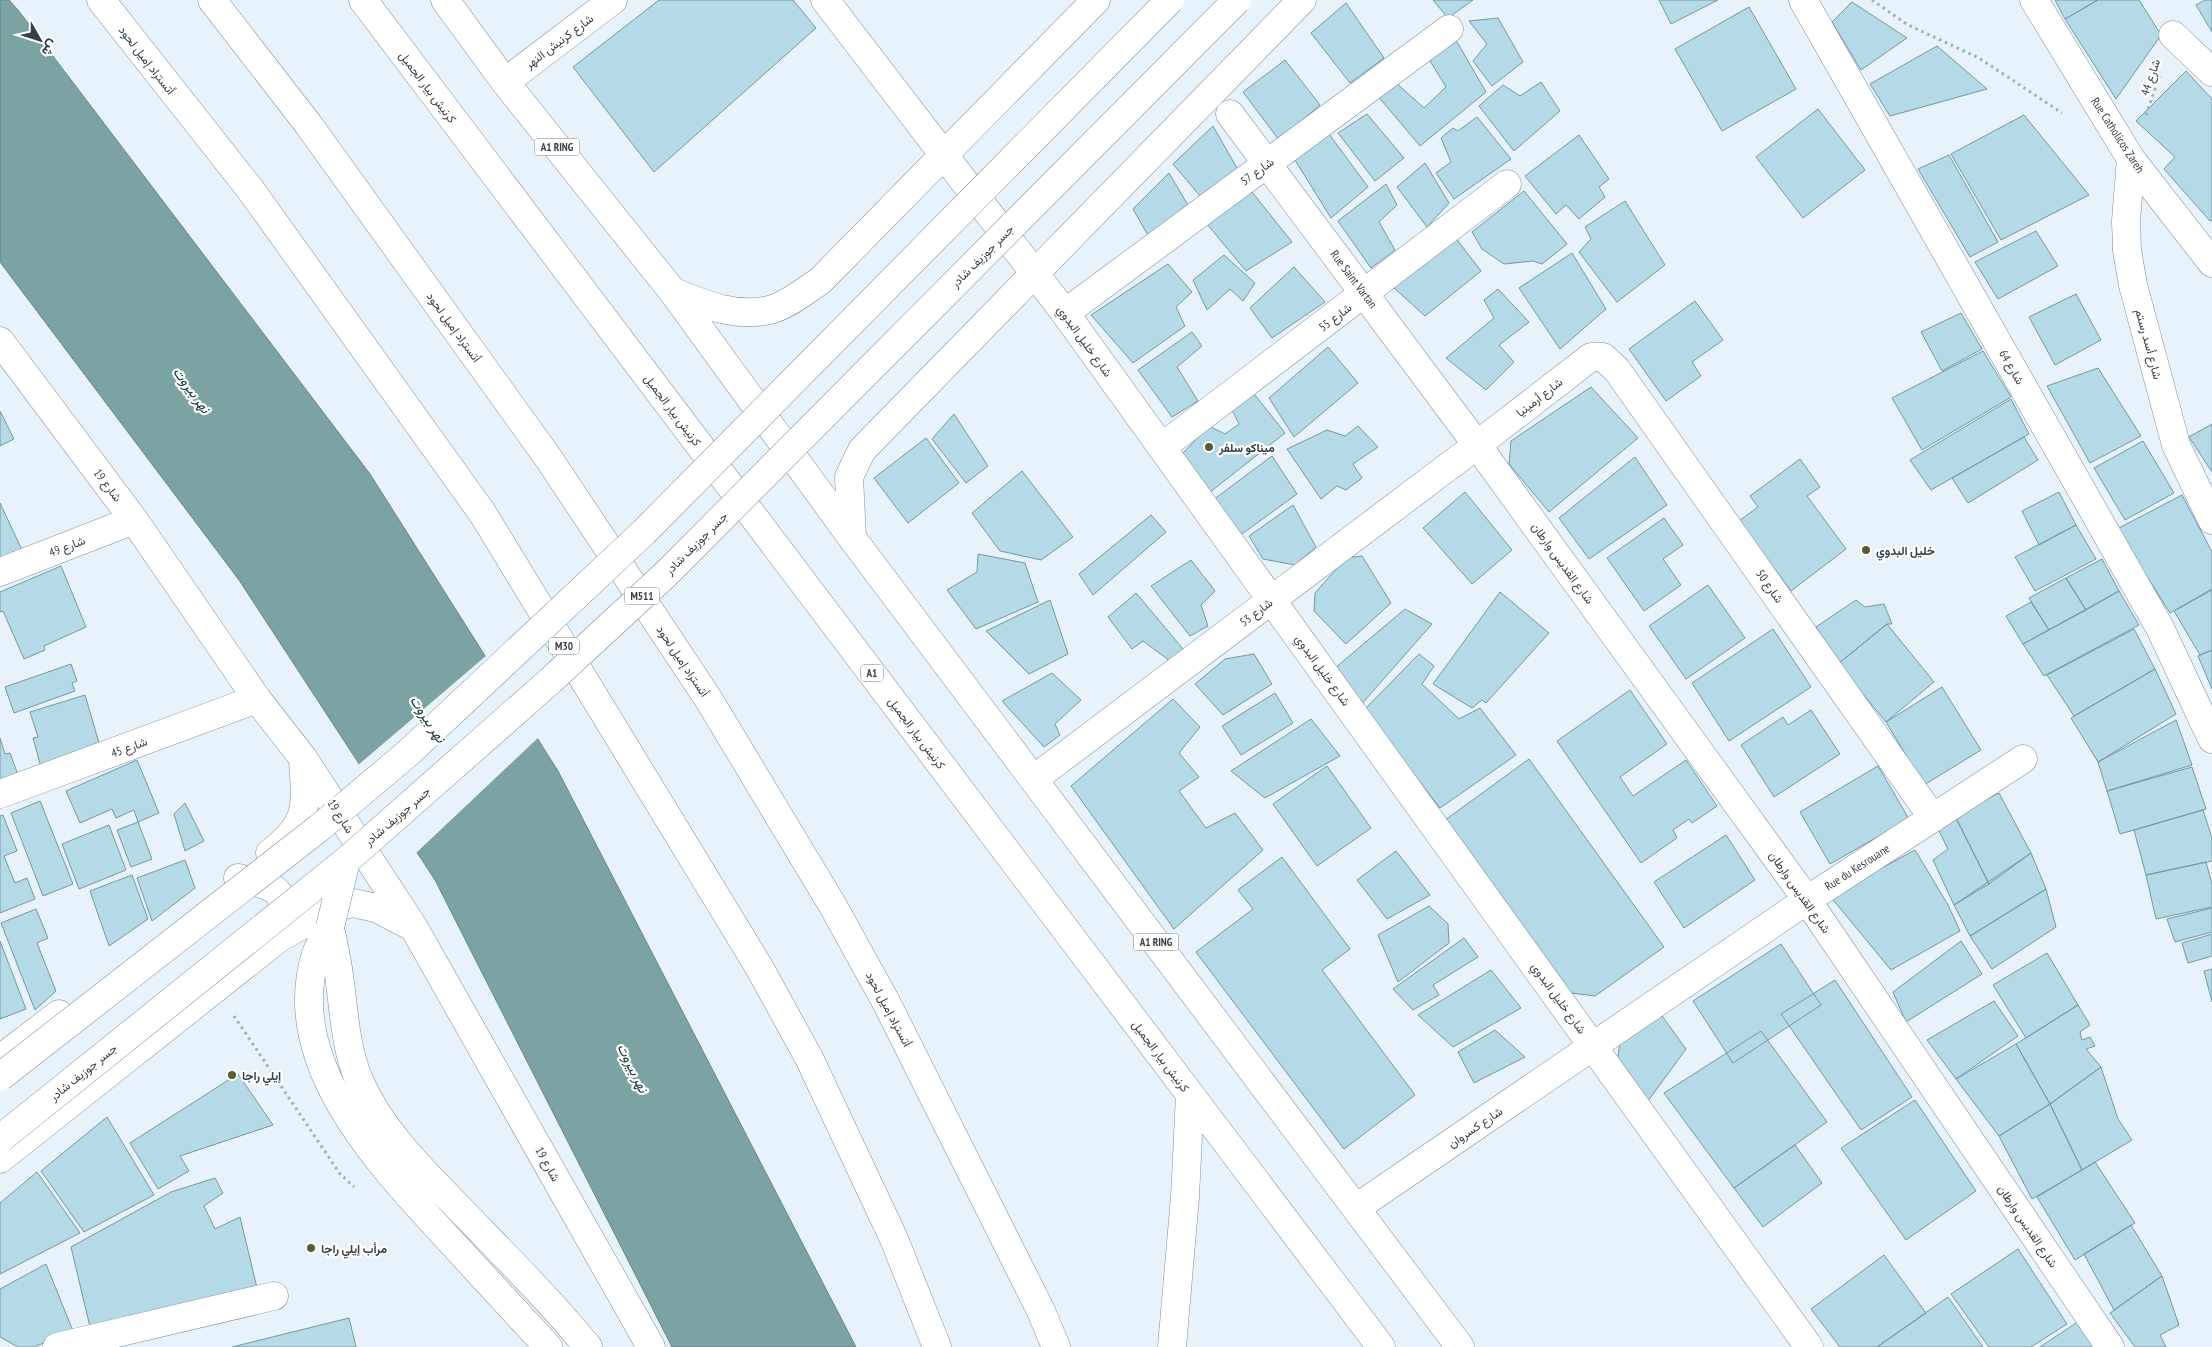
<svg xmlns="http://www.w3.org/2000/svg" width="2212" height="1347" viewBox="0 0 2212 1347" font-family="'PT Sans Narrow',Vazirmatn,sans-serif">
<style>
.water{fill:#7ba3a1;stroke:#668586}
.pier{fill:#e8f2fb}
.building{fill:#b4dae7;stroke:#7597a3}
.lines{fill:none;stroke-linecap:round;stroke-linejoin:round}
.minor-casing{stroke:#788fa5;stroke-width:29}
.highway-casing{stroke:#788fa5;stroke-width:29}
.path{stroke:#a3adb6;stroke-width:3;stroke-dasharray:2.5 4;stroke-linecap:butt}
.minor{stroke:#fff;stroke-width:28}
.highway{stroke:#fff;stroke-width:28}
.highway-bridge-casing{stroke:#788fa5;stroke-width:29;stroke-linecap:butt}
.highway-bridge{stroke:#fff;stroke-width:28}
.poi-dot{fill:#595d2b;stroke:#fff;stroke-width:2}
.labels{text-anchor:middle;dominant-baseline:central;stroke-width:4.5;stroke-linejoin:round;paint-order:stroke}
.shield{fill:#fff;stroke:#71787e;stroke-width:1}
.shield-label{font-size:11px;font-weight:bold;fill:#343e47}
.street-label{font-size:12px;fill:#343e47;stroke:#fff}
.poi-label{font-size:12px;font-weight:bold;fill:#343e47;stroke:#fff;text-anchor:start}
.water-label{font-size:14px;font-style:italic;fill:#093332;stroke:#fff}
</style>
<rect width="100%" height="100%" fill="#e8f2fb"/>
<path class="water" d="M0,0h9l9,10 352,464 188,297 298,576h-184l-237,-467 -196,-300 -239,-318z"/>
<path class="pier" d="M487,655l52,82 -124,117 -58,-88z"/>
<path class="building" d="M659,0h134l23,28 -162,144 -81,-105z
M1433,0h40l-25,18z
M1659,0h59l-47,24z
M2055,0h43l-33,19z
M2098,0h41l22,35 -45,64 -51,-80z
M2205,0h7v32l-16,-27z
M1852,2l55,36 -46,32 -29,-48z
M1346,3l38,55 -34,25 -39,-50z
M1749,7l47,82 -74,42 -47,-82z
M1498,18l25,44 -31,24 -19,-25 14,-17 -18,-23z
M1453,35l33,57 -66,54 -43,-51 18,-13 29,26 22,-21 -19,-31z
M1937,46l50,43 -97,27 -20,-32z
M1285,60l35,45 -41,35 -36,-48z
M2186,71l26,28v121l-2,1 -46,-52 11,-12 -39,-36z
M1541,82l19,29 -46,40 -35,-45 24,-21 17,11z
M1818,109l47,61 -62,48 -47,-61z
M1367,114l37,44 -29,23 -37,-48z
M2024,115l65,80 -88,45 -50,-86z
M1477,117l34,42 -57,40 -18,-26 15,-11 -10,-24 12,-10 5,3z
M1213,126l25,44 -37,27 -28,-33z
M1329,134l39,53 -37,31 -36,-58z
M1579,135l30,44 -10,8 6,10 -26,22 -13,-14 -10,9 -31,-38z
M1949,155l49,87 -28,15 -52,-88z
M1425,163l24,40 -22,24 -30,-40z
M1169,173l19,32 -38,34 -17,-30z
M1386,184l11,21 -18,17 16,28 -24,18 -33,-47z
M1524,191l43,53 -25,20 -9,-3 -29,3 -22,-15 -10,-17z
M1252,192l40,50 -46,29 -39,-47z
M1625,201l40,64 -48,37 -38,-50 12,-13 -6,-12z
M2036,231l22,35 -60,33 -23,-37z
M1455,237l26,34 -56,45 -32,-29z
M1572,253l34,56 -46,40 -41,-61z
M1224,255l31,28 -12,18 -13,-12 -23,21 -14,-30z
M1168,264l24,28 -16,15 9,19 -52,37 -42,-48z
M1294,267l31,35 -53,36 -22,-30z
M1498,289l31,33 -30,23 15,17 -28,28 -40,-32 48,-40 -10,-18z
M2076,294l25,46 -46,25 -26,-48z
M1695,301l28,39 -31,22 9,14 -35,25 -37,-52z
M1961,313l21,36 -40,22 -21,-39z
M1192,332l10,14 -25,21 21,34 -26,16 -34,-47z
M1328,347l30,36 -64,54 -25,-39z
M1983,351l28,46 -89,53 -30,-52z
M2098,368l43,68 -51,27 -43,-77z
M1591,387l47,51 -89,74 -40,-48 2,-23z
M1251,390l34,43 -76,60 -26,-40 26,-27 16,8 14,-10 -10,-20z
M2011,399l18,35 -98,56 -21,-30z
M0,411l14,28 -14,7z
M954,414l34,52 -22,17 -34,-44z
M2212,424v48l-23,-35z
M1358,426l20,21 -25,17 9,14 -16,12 -9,-4 -16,13 -34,-50 40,-19 18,6z
M2024,437l14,23 -70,43 -16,-25z
M926,438l33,45 -51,40 -34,-45z
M2143,441l31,52 -49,27 -31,-52z
M1272,456l25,38 -62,45 -26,-36z
M1635,457l32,48 -78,54 -30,-41z
M1800,459l20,28 -13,9 39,53 -55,42 -52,-70 19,-14 -8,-11z
M1022,471l51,66 -32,23 -41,-9 -28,-38z
M1465,492l47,58 -40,34 -49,-56z
M2059,492l17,33 -37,20 -17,-34z
M2182,495l30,57v37l-42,24 -53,-84z
M0,503l22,47 -22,11z
M1293,505l23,42 -21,18 -32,-6 -14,-23z
M1151,515l15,17 -73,63 -14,-21z
M1664,518l19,27 -20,14 18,26 -37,26 -37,-53z
M2076,525l20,34 -61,32 -20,-34z
M978,554l47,9 13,39 -62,27 -29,-39 30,-18z
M1362,556l29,47 -45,41 -32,-33 1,-18 31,-35z
M2102,559l17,32 -33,19 -20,-32z
M1191,560l24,31 -14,14 7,21 -18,10 -39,-50z
M61,566l25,61 -42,19 1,4 -21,9 -21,-48 -3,1v-20z
M2066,578l20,32 -37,20 -20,-32z
M1708,585l37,53 -59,41 -37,-53z
M2212,590v60l-12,5 -26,-44z
M2119,591l20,34 -95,51 -21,-32z
M1500,592l49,41 -63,70 -4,-3 -10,8 -39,-24z
M1136,593l47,56 -13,12 -27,-20 -11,8 -24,-32z
M1050,600l18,54 -39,20 -43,-43z
M1856,600l9,7 19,-3 8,20h-5l-49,40 -22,-37z
M2031,602l18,28 -26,14 -17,-28z
M1405,609l27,15 -73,83 -24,-39z
M1887,624l47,58 -48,40 -48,-58z
M1773,629l38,58 -82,54 -37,-58z
M2134,629l21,40 -81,47 -27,-41z
M2212,650v39l-14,-33z
M1254,654l18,30 -49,31 -28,-31 30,-25z
M1419,654l15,12 -12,18 37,35 21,-11 36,47 -76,53 -76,-98z
M71,664l6,17 -5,2 3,8 -61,22 -9,-26z
M2155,669l21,45 -78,48 -27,-44z
M1052,673l29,27 -26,24 5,11 -16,12 -42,-46z
M1942,687l39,63 -57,35 -38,-63z
M1630,690l37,54 -47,33 13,19 53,-36 31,46 -25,17 -3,-4 -16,11 4,8 -36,25 -84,-122z
M1275,693l18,30 -52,32 -19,-29z
M85,695l17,58 -60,18 -9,-33 5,-1 -8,-25z
M1173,699l27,28 -21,26 20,24 -20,14 27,37 29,-15 28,37 -89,79 -103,-143z
M1811,710l29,44 -66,43 -33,-52 42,-28 5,8z
M1311,719l29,37 -75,42 -34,-27z
M2176,720l16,45 -85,26 -9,-29z
M0,738l5,16 5,-1 8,22 -18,6z
M1529,759l135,188 -69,49 -32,-4 -122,-169z
M137,760l22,53 -21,9 -4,-12 -18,8 -4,-9 -32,14 -14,-32z
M1327,766l44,62 -54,38 -44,-62z
M1878,766l31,53 -79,45 -30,-52z
M2192,767l14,42 -86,25 -13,-43z
M1999,793l32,60 -42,31 -34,-68z
M40,801l33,83 -30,12 -32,-83z
M185,803l19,38 -19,10 -11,-37z
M2203,810l9,28v23l-66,14 -12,-45z
M3,815l14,36 -13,5 11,27 12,-5 8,21 -35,14v-97z
M1955,816l34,68 -35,21 -21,-45 15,-11 -10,-20z
M138,822l14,37 -21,8 -14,-37z
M109,825l17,45 -47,19 -17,-45z
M1726,835l29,45 -71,48 -30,-46z
M1915,850l33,55 12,26 -69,39 -61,-74z
M1396,851l34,44 -43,24 -30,-39z
M2031,853l15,36 -76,47 -16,-31z
M1282,857l68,92 -28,21 93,125 -71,54 -148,-197 57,-43 -15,-19z
M185,860l10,28 -43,33 -15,-43z
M2206,862l6,22v23l-56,12 -10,-44z
M132,875l16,44 -39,27 -19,-55z
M2046,889l10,38 -64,42 -22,-33z
M1429,906l19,18 1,19 -51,39 -20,-47z
M2212,908v24l-37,10 -8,-23z
M36,909l12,29 -11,5 19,48 -21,19 -34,-87z
M2212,934v22l-24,7 -6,-20z
M1464,938l14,19 -45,28 6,10 -26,15 -20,-21z
M0,941l26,68 -26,10z
M1961,941l21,33 -76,48 -13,-30z
M1781,944l40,61 -88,58 -40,-62z
M2047,953l31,52 -52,33 -33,-53z
M2212,969v33l-8,-31z
M1491,970l30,38 -68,39 -35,-32z
M1835,980l77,117 -51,33 -80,-116z
M1994,1001l24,35 -62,43 -29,-39z
M2078,1005l12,20 -10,7 2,8 8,-3 5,9 -9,3 15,18 -51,37 -34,-60z
M1657,1009l29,40 -41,56 -29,-35 5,-35z
M1495,1030l30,27 -51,26 -16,-31z
M1761,1031l66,91 -93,66 -70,-95z
M2016,1044l34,60 -51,32 -43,-57z
M2101,1067l17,52 14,21 -50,30 -32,-66z
M238,1074l35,51 -93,31 9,15 -31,18 -28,-46z
M1915,1100l61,91 -70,49 -65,-92z
M2050,1104l32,66 -50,29 -33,-63z
M107,1117l47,78 -70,37 -43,-61z
M1795,1145l27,38 -59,44 -29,-39z
M2095,1162l40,61 -60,37 -38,-63z
M37,1172l43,61 -80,41v-71z
M215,1178l8,15 -19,13 11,23 25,-12 18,75 -167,39 -20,-84 100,-55z
M2131,1225l31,51 -48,34 -30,-56z
M2018,1249l49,75 -36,23h-42l-38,-53z
M1884,1255l42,58 -49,34h-37l-29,-38z
M46,1264l27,67 -39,16h-16l-18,-10v-48z
M2162,1276l17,49 -19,10 6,12h-31l-25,-34z
M1948,1297l35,50h-106z
M349,1318l7,29h-124z
M2079,1321l17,26h-56z"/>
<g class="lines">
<defs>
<path id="minor" d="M825,0l240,313 744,1034
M1803,0l357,628 52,111
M2034,0l97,159 81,104
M2173,35l39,37
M505,82l108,-82
M1230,114l247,331 330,455 303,447
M2131,159l-5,62 1,29 6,35 43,160 36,75
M1065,313l384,-284
M0,341l134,179 123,179 46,59 111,170 237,419
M1162,447l345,-263
M0,572l134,-52
M1034,779l443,-334 114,-88h12l14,13 316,448
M0,794l257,-95
M270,853c40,-30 36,-47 33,-93
M238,878c37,8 52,10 42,53
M0,1059l59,-45
M0,1159l279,-221 53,-30 21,-5 23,5 37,19
M1356,1208l451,-308 216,-141
M57,1347l217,-51"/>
<path id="highway" d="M101,0l149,189 233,325 276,453 50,91 85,181 43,108
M212,0l96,124 241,335 160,241 124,206 53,96 155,309 15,36
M363,0l1018,1347
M445,0l60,82 168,210 179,246 608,809
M674,292c31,13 65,27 99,17 16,-5 33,-19 47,-28l276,-281
M852,538l-3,-61 13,-27 440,-450
M330,927c3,16 7,32 9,48 5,35 6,72 20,105 21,49 60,87 97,125 45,47 91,92 132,142
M330,927c-5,9 -11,18 -14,27 -34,107 61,207 127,279 35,38 70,76 105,114
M1172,1347l13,-150 5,-102"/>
</defs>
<use href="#minor" class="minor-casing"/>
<use href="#highway" class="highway-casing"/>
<path class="path" d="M1872,0l36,25 71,33 83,55
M2146,115l15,-43
M234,1016l106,158 14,13"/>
<use href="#minor" class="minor"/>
<use href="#highway" class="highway"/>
<defs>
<path id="highway-bridge" d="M330,927l16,-66
M0,1077l319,-249 88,-74 237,-222 526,-532
M0,1139l346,-278 204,-180 117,-108 570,-573"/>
</defs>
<use href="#highway-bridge" class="highway-bridge-casing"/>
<use href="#highway-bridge" class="highway-bridge"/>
</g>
<g class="poi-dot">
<circle cx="1209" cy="447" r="5"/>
<circle cx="1866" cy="550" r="5"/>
<circle cx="232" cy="1075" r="5"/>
<circle cx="311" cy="1248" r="5"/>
</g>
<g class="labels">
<g class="shield">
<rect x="534.5" y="138.5" width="45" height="17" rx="4"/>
<rect x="624.5" y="587.5" width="35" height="17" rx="4"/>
<rect x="549" y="637.5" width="30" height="17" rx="4"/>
<rect x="861" y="664.5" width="22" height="17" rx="4"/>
<rect x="1133.5" y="933.5" width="45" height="17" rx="4"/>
</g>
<g class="shield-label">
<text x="557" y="147">A1 RING</text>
<text x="642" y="596">M511</text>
<text x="564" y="646">M30</text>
<text x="872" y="673">A1</text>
<text x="1156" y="942">A1 RING</text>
</g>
<g class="street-label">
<text transform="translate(559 41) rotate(-37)">شارع كرنيش النهر</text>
<text transform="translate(147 60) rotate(52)">أتستراد إميل لحود</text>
<text transform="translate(2150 77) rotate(-71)">شارع 44</text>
<text transform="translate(428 87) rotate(53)">كرنيش بيار الجميل</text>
<text transform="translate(2118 135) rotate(57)">Rue Catholicos Zareh</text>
<text transform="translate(1257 171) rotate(-36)">شارع 57</text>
<text transform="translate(982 256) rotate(-45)">جسر جوزيف شادر</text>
<text transform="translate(1354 279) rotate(53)">Rue Saint Vartan</text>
<text transform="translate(1335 317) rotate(-37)">شارع 55</text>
<text transform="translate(454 327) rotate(54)">أتستراد إميل لحود</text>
<text transform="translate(1085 341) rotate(54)">شارع خليل البدوي</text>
<text transform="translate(2149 344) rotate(75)">شارع أسد رستم</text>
<text transform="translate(2012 367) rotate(60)">شارع 64</text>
<text transform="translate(1539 397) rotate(-38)">شارع أرمينيا</text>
<text transform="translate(673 410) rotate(53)">كرنيش بيار الجميل</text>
<text transform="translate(108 485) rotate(53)">شارع 19</text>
<text transform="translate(696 543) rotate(-45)">جسر جوزيف شادر</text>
<text transform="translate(67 546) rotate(-21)">شارع 49</text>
<text transform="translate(1563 563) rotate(54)">شارع القديس وارطان</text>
<text transform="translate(1770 586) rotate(55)">شارع 50</text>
<text transform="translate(1256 612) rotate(-37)">شارع 53</text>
<text transform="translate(683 661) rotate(56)">أتستراد إميل لحود</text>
<text transform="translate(1323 670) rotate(54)">شارع خليل البدوي</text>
<text transform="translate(917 733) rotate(53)">كرنيش بيار الجميل</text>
<text transform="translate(129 747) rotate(-20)">شارع 45</text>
<text transform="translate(341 816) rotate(57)">شارع 19</text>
<text transform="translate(397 816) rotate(-41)">جسر جوزيف شادر</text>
<text transform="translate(1857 867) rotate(-33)">Rue du Kesrouane</text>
<text transform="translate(1800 892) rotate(55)">شارع القديس وارطان</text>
<text transform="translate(1559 998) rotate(54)">شارع خليل البدوي</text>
<text transform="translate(889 1009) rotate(62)">أتستراد إميل لحود</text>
<text transform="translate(1161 1056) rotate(53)">كرنيش بيار الجميل</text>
<text transform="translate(83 1072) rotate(-39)">جسر جوزيف شادر</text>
<text transform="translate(1475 1127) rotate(-34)">شارع كسروان</text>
<text transform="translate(548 1164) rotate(61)">شارع 19</text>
<text transform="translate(2028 1226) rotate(56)">شارع القديس وارطان</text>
</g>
<g class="poi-label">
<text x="1219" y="447">ميناكو سلفر</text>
<text x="1876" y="550">خليل البدوي</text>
<text x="242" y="1075">إيلي راجا</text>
<text x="321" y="1248">مرأب إيلي راجا</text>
</g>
<g class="water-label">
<text transform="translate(192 390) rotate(54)">نهر بيروت</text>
<text transform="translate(428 719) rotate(57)">نهر بيروت</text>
<text transform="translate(633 1068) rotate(64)">نهر بيروت</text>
</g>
</g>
<g transform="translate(40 40) rotate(129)" stroke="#ffffff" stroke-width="4" paint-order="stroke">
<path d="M0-4L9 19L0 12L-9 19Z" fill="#343e47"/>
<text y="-8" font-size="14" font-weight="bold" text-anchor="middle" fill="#343e47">ش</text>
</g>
</svg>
